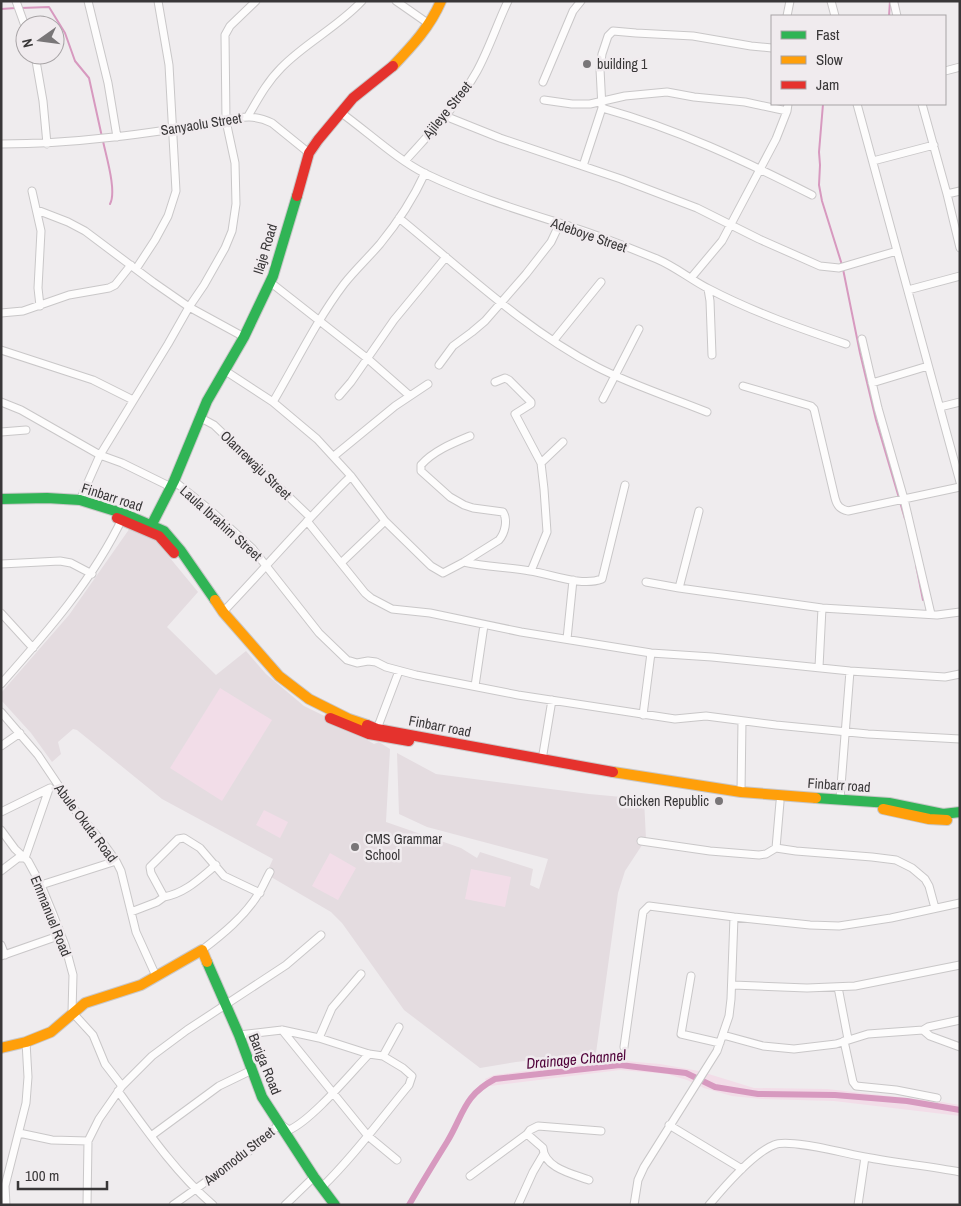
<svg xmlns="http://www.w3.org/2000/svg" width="961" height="1206" viewBox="0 0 961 1206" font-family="'Archivo Narrow',sans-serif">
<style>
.built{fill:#e4dce0}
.green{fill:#f2dde8}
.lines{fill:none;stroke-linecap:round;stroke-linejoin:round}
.stream{stroke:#d799bf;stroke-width:2}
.canal{stroke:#d799bf;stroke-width:6}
.street-casing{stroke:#c9c7c8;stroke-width:9}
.fast-casing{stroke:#c9c7c8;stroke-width:12}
.slow-casing{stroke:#c9c7c8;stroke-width:12}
.jam-casing{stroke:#c9c7c8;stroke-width:12}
.street{stroke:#fdfcfc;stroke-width:7}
.fast{stroke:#30b455;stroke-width:10}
.slow{stroke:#ff9f0a;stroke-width:10}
.jam{stroke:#e5322d;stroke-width:10}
.poi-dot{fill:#797678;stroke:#f0ebee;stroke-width:2}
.labels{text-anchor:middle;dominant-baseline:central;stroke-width:5;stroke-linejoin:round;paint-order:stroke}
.poi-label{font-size:14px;fill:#393738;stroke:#f0ebee;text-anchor:start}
.street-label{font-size:14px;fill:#393738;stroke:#f0ebee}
.water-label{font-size:15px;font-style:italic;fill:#4f0039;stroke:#f0ebee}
</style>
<rect width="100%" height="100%" fill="#efecee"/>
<path class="built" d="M130,528l21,7 47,57 -31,35 49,48 30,-24 20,23 38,32 51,25 4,4 15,9 5,-2 11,7 -4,73 75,26 16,10 3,-6 53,17 -3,16 9,4 9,-30 -121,-32 -28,-13 -2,-61 39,21 153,20 55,5 2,40 -21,32 -7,22 -22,160 -80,9 -36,6 -76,-58 -62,-87 -11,-11 -65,-38 7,-15 -111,-60 -85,-69 -4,-1 -15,13 3,12 -9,8 -21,-29 -30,-33v-7l68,-78z"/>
<path class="green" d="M220,688l52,32 -50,81 -52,-33z
M264,810l24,12 -8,16 -24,-13z
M330,853l26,15 -18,32 -26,-14z
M471,869l40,8 -6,30 -40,-8z
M612,1060l48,4 39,7 55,17 73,1 115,13 18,3v11l-126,-15 -72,-2 -30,-3 -28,-8 -17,-8 -20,-6 -47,-4 -130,16 -5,-7 9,-4z"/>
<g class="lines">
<path class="stream" d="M21,8l28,-1 16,26 10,28 14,17 13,59
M1,9l15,-1
M889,16l1,-15
M823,104l-4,48 1,13 -1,20 3,16 20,64
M103,141c3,15 14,50 7,63
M843,269l17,84 16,67 23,78
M900,502l5,17
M916,565l7,35"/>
<path class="canal" d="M409,1205c12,-21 25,-42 38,-63 17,-28 16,-46 48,-63l125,-14 66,8 29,14 43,7 77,1 72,6 53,9"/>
<defs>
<path id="street" d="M16,1l9,25
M88,1l20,82 9,54
M396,1l33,23
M831,1l4,15
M894,3l3,13
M787,16l3,-15
M35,55l8,46 4,43
M945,71l15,-4
M543,82l30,-71 8,-10
M544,100l28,4h18l35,-8 42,-4 27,5 51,5 42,9
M857,104l103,378
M922,104l25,90 13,54
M602,108c75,21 141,52 210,87
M340,112c28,20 56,47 86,62 48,23 99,38 149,54 28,9 55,20 82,31 19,8 34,21 52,30 44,23 90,39 137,55
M248,116c10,-17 19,-34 33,-48 24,-25 57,-41 81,-67
M445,116l55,22 121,41 76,29 62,31 61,27 19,2 58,-17
M1,144c76,0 150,-11 225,-23 17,-5 30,-6 46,2l37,30
M405,161c25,-28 53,-56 72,-90 12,-22 20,-47 31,-70
M873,161l61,-16
M583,166l19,-58 -2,-39 2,-15 6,-18 5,-5 23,2 57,3 58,10 21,2
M32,191l9,40 -3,57 2,18
M947,194l13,-3
M37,210l31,12 17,9 68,51 36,25 55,30
M399,218c64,52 125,111 198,149 35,18 73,30 110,45
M136,269l19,-29 13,-24 8,-25 -7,-126 -11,-64
M691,278l31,-37 54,-102 11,-28 1,-7
M270,282l98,77 42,37
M708,289l2,12 2,54
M908,290l52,-14
M1,313l22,-2 46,-16 40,-7 6,-3 16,-20
M862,339l16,69 26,91 27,115
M554,340l47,-58
M1,350l92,30 40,20
M439,365l14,-19 19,-14 13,-11 41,-47 25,-32 9,-19
M224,370l49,32 44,37 34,37 34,45 46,45 12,7 21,-11 35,-22c6,-7 9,-20 4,-28l-30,-4 -9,-3 -14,-8 -29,-26v-6c12,-14 32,-22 49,-29
M495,382l10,-4 4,2 22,22v2l-16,10 26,49 3,26 3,43 -16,39
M872,383l56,-17
M743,386l68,20 3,3 21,89c2,8 5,11 13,13l112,-24
M339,396l12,-14 43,-62 52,-63
M603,399l36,-70
M1,402l20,8 79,45 22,8 49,24
M273,402c23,-39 43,-81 71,-118 11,-14 24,-26 36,-40 18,-22 33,-45 45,-71
M940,407l20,-5
M199,417l15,8 96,92
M1,432l25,-2
M334,456l61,-50 33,-22
M541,463l22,-21
M174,481l36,29 42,38 67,85 28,27 10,3 11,-2 8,1 10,5 30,8 102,20 157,24 31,-3 70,9 92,9 92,5
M80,500l20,-45 68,-111 21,-37 15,-22 21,-37 7,-17 4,-27 -1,-41 -9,-42 -1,-86 5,-9 26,-25
M699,511l-20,77 143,20 115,7 23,-3
M307,521l58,72 6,5 21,11 38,4 91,19 130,21 61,4 138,14 95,6 15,-3
M464,562c22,5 44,5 66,9 21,3 51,16 72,8l23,-94
M341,563l44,-42
M1,564l59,-3 11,2 21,11
M646,582l33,6
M223,612c43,-45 83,-92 128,-136
M1,613l32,35
M567,639l6,-59
M819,667l3,-59
M1,684c46,-52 92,-104 122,-167
M475,686l9,-61
M1,712l37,43 37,55 28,33 13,18 5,10 15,61 20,44
M643,715l8,-62
M377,729l22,-58
M1,746l19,-13
M542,760l10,-60
M741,792l1,-71
M840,799l10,-128
M1,812l49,-24
M1,830l14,19 13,12 13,24 12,29 12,31 8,30 -1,37 21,23 12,29 17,22
M641,841l69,10 49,4 7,-1 10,-6 20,3 76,6 24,3 16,8 13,11 4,7 6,22
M776,848l4,-46
M1,871l17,-13h7l24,-69
M41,885l75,-24
M164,897c22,-4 36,-19 52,-32
M131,912l26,-10 7,-5 -13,-24 -1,-6 28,-28 6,-1 16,10 24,28 36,17
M1,945l4,10
M202,950c21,-16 43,-34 57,-57 4,-6 7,-14 11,-21
M1,956l60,-21
M691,976l-10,58 39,9
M733,985l74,3 48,-2 105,-21
M838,987l10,52
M282,1030l86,106 29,24
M923,1030l5,-3 32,-7
M239,1035l43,-5 37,8 50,16 14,2 20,12 9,8 -3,9c-29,35 -55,71 -87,102
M723,1035l40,11 31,3 42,-5 32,-10 55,-4 7,6 30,11
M319,1038l13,-30 29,-34
M844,1041l9,41 3,4 40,4 41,8
M624,1047l19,-135 6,-6 85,11 76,8 29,1 52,-8 69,-15
M383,1056l16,-29
M118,1091c29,40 58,82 95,114
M669,1125l73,44
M19,1133l33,7 36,1
M527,1134l16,14c1,20 30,26 46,32
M151,1136l68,-50 33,-16
M470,1176l57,-42 3,-4 8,-4 63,5
M6,1205l-1,-19 21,-83 2,-26 -2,-35
M87,1205l1,-64 11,-22 23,-33 30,-30 35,-26 99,-65 35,-30
M173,1205l75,-53 32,-28 9,6c23,-10 61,-56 80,-76
M285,1205l29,-28
M518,1205l15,-33 10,-17
M634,1205l4,-25 6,-13 73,-116 12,-35 2,-17 3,-82
M709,1205c15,-18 44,-52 65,-60 14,-7 73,9 91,12 31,6 63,9 95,15
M858,1205l7,-48"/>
<path id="fast" d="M1,499l46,-1 33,2 45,14 39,17 17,20 34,49
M149,530l25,-49 33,-80 37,-64 29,-61 24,-80
M816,798l73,5 54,11 17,-2
M207,962l32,73 23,62 52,80 21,28"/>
<path id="slow" d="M393,66c19,-20 37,-39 48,-65
M215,600l8,12 56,64 30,23 40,20 18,6
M613,772l128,20 75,6
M883,809l46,10 18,1
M1,1048l25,-6 25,-10 34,-29 56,-18 61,-35 5,12"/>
<path id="jam" d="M297,196l12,-43 9,-13 35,-42 40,-32
M117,518l42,18 15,17
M330,718l39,16 40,7
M367,725l10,4 236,43"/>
</defs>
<use href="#street" class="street-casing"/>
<use href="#fast" class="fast-casing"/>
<use href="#slow" class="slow-casing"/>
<use href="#jam" class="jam-casing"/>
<use href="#street" class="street"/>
<use href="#fast" class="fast"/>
<use href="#slow" class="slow"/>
<use href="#jam" class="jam"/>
</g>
<g class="poi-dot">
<circle cx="587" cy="64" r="5"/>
<circle cx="719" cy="801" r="5"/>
<circle cx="355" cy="847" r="5"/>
</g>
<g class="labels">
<g class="poi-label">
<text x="597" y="64">building 1</text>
<text x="709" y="801" text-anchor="end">Chicken Republic</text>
<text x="365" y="839">CMS Grammar<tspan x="365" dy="16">School</tspan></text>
</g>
<g class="street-label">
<text transform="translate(447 110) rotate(-51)">Ajileye Street</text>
<text transform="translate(201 124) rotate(-9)">Sanyaolu Street</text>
<text transform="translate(589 235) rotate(19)">Adeboye Street</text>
<text transform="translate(265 249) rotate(-73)">Ilaje Road</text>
<text transform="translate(256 465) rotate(44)">Olanrewaju Street</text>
<text transform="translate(112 497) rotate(18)">Finbarr road</text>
<text transform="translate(221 523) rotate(42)">Laula Ibrahim Street</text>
<text transform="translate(440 726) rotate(11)">Finbarr road</text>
<text transform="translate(839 785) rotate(4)">Finbarr road</text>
<text transform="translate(86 823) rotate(53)">Abule Okuta Road</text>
<text transform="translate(51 916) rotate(68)">Emmanuel Road</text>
<text transform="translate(265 1064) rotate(68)">Bariga Road</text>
<text transform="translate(239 1156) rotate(-38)">Awomodu Street</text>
</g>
<g class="water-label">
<text transform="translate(576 1059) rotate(-5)">Drainage Channel</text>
</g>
</g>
<rect width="961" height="1206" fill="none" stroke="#393738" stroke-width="5"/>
<rect x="771" y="15" width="175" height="90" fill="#f0ebee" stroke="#a7a3a5"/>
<rect x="781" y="31" width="25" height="8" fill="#30b455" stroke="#a7a3a5"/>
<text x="816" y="40" font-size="15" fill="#393738">Fast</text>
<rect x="781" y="56" width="25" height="8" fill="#ff9f0a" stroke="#a7a3a5"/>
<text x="816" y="65" font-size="15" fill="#393738">Slow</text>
<rect x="781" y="81" width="25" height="8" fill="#e5322d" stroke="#a7a3a5"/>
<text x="816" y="90" font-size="15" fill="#393738">Jam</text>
<g transform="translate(40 40) rotate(256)"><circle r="24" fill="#f0ebee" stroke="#a7a3a5"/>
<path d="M0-4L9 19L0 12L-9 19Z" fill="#797678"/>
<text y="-8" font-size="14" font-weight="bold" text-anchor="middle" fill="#393738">N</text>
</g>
<path d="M18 1181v8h89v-8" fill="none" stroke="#393738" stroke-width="2.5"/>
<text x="25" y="1181" font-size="15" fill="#393738" stroke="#f0ebee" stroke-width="4" paint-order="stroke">100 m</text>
</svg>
